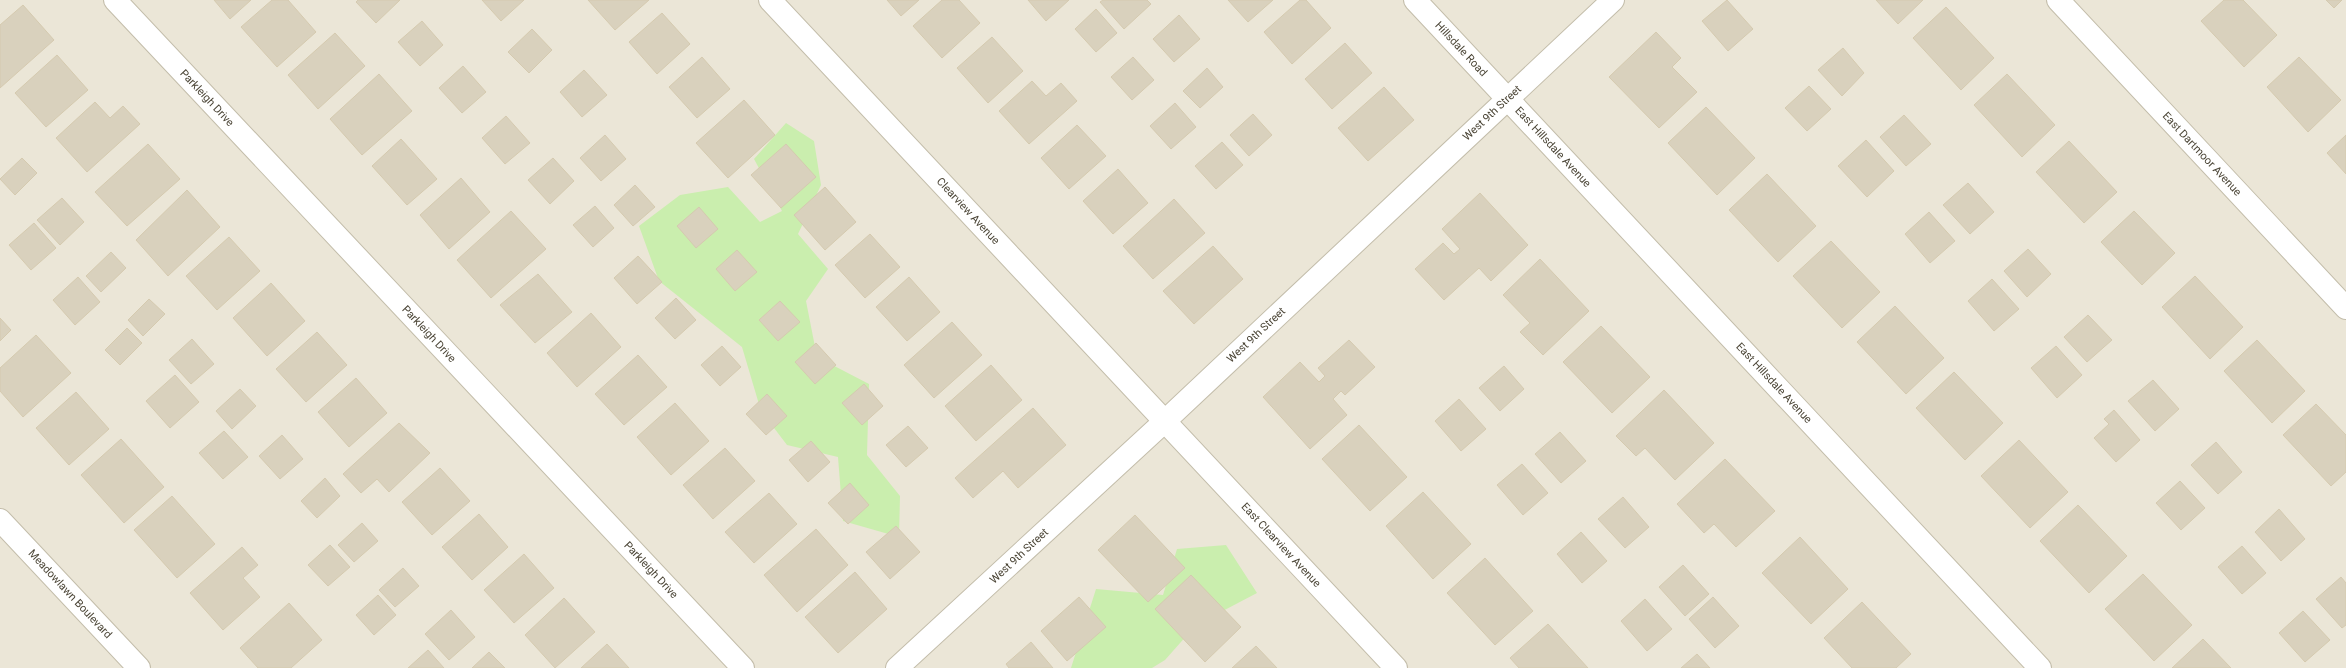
<svg xmlns="http://www.w3.org/2000/svg" width="2346" height="668" viewBox="0 0 2346 668" font-family="Roboto,sans-serif">
<style>
.residential{fill:#ebe6d7}
.green{fill:#caeeae}
.building{fill:#d9d1bd;stroke:#d5caaf}
.lines{fill:none;stroke-linecap:round;stroke-linejoin:round}
.minor-casing{stroke:#c3bdaa;stroke-width:24}
.minor{stroke:#fff;stroke-width:22}
.labels{text-anchor:middle;dominant-baseline:central;stroke-width:3;stroke-linejoin:round;paint-order:stroke}
.street-label{font-size:11px;fill:#4b4536;stroke:#fff}
</style>
<rect width="100%" height="100%" fill="#f6f3e9"/>
<path class="residential" d="M0,0h2346v668h-2346z"/>
<path class="green" d="M786,123l28,18 7,44 -23,49 30,35 -22,32 11,56 52,27 -2,71 33,41 -1,41 -56,-16 -5,-64 -51,-12 -26,-34 -19,-64 -83,-66 -20,-55 41,-31 48,-8 32,35 22,-11 -28,-52z
M1226,545l31,48 -61,32 -31,35 -13,8h-81l25,-79 67,6 14,-46z"/>
<path class="building" d="M214,0h37l-21,19z
M272,0h16l28,32 -39,35 -36,-40z
M358,0h42l-24,23 -20,-21z
M482,0h42l-23,21z
M588,0h61l-34,30z
M887,0h32l-18,16z
M942,0h17l21,23 -38,35 -29,-32z
M1028,0h41l-23,21z
M1103,0h44l4,4 -27,25 -24,-27z
M1228,0h45l-25,22z
M1300,0h6l25,28 -39,36 -28,-32z
M1727,0l26,29 -25,22 -26,-30z
M1876,0h47l-25,24z
M2224,0h19l34,35 -33,32 -43,-46z
M2326,0h16l-8,8z
M23,5l31,35 -54,48v-63z
M1946,7l48,51 -33,32 -48,-52z
M1096,9l21,24 -21,19 -21,-23z
M662,13l28,31 -33,30 -28,-32z
M1179,15l21,24 -26,23 -21,-23z
M422,21l21,24 -23,21 -22,-24z
M532,29l20,21 -23,23 -21,-21z
M1656,32l25,26 -9,9 25,25 -38,36 -50,-51z
M335,33l30,33 -47,43 -30,-34z
M992,37l31,34 -35,32 -31,-35z
M1345,43l27,30 -40,36 -27,-30z
M1843,48l21,25 -22,23 -24,-26z
M57,55l31,35 -42,37 -31,-34z
M702,57l28,32 -33,29 -28,-31z
M1133,57l21,23 -22,20 -21,-23z
M2299,57l42,43 -33,32 -41,-45z
M463,66l23,26 -24,21 -23,-25z
M1207,68l16,19 -23,21 -17,-17z
M584,70l23,25 -25,22 -22,-25z
M379,74l33,37 -50,44 -32,-36z
M2007,74l48,51 -33,32 -48,-52z
M1032,81l14,15 15,-13 16,18 -48,43 -30,-33z
M1809,86l22,23 -24,22 -22,-23z
M1384,87l30,33 -46,41 -30,-33z
M744,100l31,35 -47,43 -32,-35z
M95,102l15,16 13,-12 17,18 -53,48 -31,-34z
M1175,103l21,24 -25,22 -21,-23z
M1706,107l49,51 -38,37 -49,-52z
M1253,114l19,21 -23,21 -19,-21z
M1904,115l27,29 -25,22 -26,-29z
M506,116l24,27 -25,21 -23,-26z
M1077,125l29,31 -37,33 -28,-31z
M605,135l21,24 -25,22 -21,-23z
M2346,135v39l-19,-21z
M401,139l36,40 -30,26 -35,-39z
M1866,140l28,31 -27,26 -29,-31z
M2069,141l48,51 -33,31 -48,-51z
M1222,142l21,23 -27,24 -21,-23z
M148,144l32,35 -53,47 -32,-34z
M786,144l30,33 -35,31 -30,-33z
M22,158l15,15 -22,22 -15,-16z
M553,158l21,23 -24,23 -22,-24z
M1118,169l30,34 -35,31 -30,-33z
M1767,174l49,52 -38,36 -49,-52z
M461,178l29,34 -41,37 -29,-34z
M1968,183l26,29 -24,22 -27,-29z
M635,185l20,22 -22,19 -19,-21z
M825,187l31,35 -31,28 -31,-35z
M187,190l33,37 -52,49 -32,-36z
M1480,193l48,52 -37,36 -12,-13 -35,32 -29,-31 28,-26 11,11 6,-5 -18,-20z
M62,198l22,24 -24,23 -23,-25z
M1174,199l31,34 -52,46 -30,-33z
M595,206l19,22 -21,19 -20,-22z
M699,207l19,22 -22,19 -19,-22z
M511,211l35,38 -55,49 -34,-38z
M2134,211l41,42 -33,32 -41,-43z
M1929,212l26,29 -25,22 -25,-29z
M34,223l22,25 -25,22 -22,-25z
M870,234l30,33 -35,31 -30,-33z
M229,237l31,34 -43,39 -31,-34z
M1831,241l49,51 -38,36 -49,-52z
M1213,246l30,33 -49,45 -31,-33z
M2028,249l23,25 -24,23 -23,-26z
M737,250l20,22 -22,19 -19,-22z
M111,252l15,16 -25,24 -15,-16z
M638,256l24,26 -25,22 -23,-26z
M1540,259l49,52 -46,44 -23,-23 10,-9 -27,-28z
M538,274l34,38 -37,31 -35,-38z
M2195,276l48,51 -33,32 -48,-52z
M78,277l22,25 -25,23 -22,-25z
M909,277l31,35 -33,29 -31,-34z
M1992,279l27,30 -25,22 -26,-30z
M271,283l34,38 -38,35 -34,-38z
M676,298l20,22 -21,19 -20,-21z
M149,299l16,15 -22,22 -15,-16z
M780,301l20,21 -22,19 -19,-21z
M1895,306l49,52 -38,36 -49,-52z
M591,313l30,34 -44,40 -30,-34z
M2088,315l24,25 -25,22 -23,-25z
M0,318l11,12 -11,11z
M952,322l30,33 -48,43 -30,-33z
M1601,326l49,51 -38,36 -49,-51z
M127,328l15,15 -22,22 -15,-15z
M317,332l30,33 -41,37 -30,-33z
M36,335l35,38 -48,44 -23,-26v-23z
M192,339l22,25 -23,20 -22,-24z
M1349,340l26,27 -30,28 -4,-4 -8,8 14,16 -37,34 -47,-52 37,-35 19,20 6,-6 -7,-8z
M2257,340l48,51 -33,32 -48,-52z
M816,343l20,22 -21,19 -20,-22z
M722,346l19,21 -21,19 -19,-21z
M2056,346l26,29 -25,23 -26,-30z
M638,355l29,32 -43,38 -29,-31z
M991,365l31,35 -46,41 -31,-35z
M1504,366l20,23 -24,22 -21,-23z
M1954,372l49,51 -38,37 -49,-52z
M175,375l24,27 -29,26 -24,-27z
M356,378l31,35 -38,34 -31,-35z
M2153,380l26,29 -24,22 -27,-30z
M864,384l19,22 -21,19 -20,-22z
M240,389l16,17 -24,23 -16,-18z
M1664,390l50,53 -39,37 -30,-32 -9,8 -20,-20z
M76,392l33,37 -40,36 -33,-37z
M767,394l20,22 -21,19 -20,-21z
M1459,399l27,30 -25,22 -26,-30z
M675,403l34,38 -38,34 -34,-38z
M2316,404l30,31v37l-15,14 -48,-51z
M1033,408l33,37 -48,43 -15,-17 -30,27 -18,-20z
M2114,410l26,30 -24,22 -22,-24 15,-14 -5,-5z
M399,423l31,30 -41,39 -12,-13 -16,14 -18,-19z
M1359,425l48,52 -37,34 -48,-52z
M908,426l20,22 -22,19 -20,-22z
M224,431l24,26 -25,22 -24,-26z
M1560,432l26,29 -25,22 -26,-29z
M282,435l21,24 -23,20 -21,-23z
M121,439l43,48 -40,36 -43,-48z
M2019,440l49,52 -38,36 -49,-52z
M811,441l19,21 -22,20 -19,-22z
M2216,442l26,30 -24,22 -27,-29z
M725,448l30,33 -42,38 -30,-34z
M1725,459l50,52 -39,36 -22,-23 -10,9 -27,-29z
M1522,464l26,29 -25,22 -26,-30z
M440,468l30,33 -38,34 -30,-33z
M325,478l15,18 -23,22 -16,-17z
M2180,481l25,27 -24,22 -25,-27z
M850,483l19,22 -21,19 -20,-21z
M1423,492l48,52 -38,35 -47,-53z
M769,493l28,31 -43,39 -29,-31z
M172,496l43,48 -38,34 -43,-48z
M1623,497l26,30 -24,21 -27,-29z
M2078,505l49,51 -38,37 -49,-52z
M2279,509l26,30 -24,22 -26,-29z
M479,514l29,33 -36,33 -30,-33z
M1135,515l50,53 -37,34 -50,-52z
M362,523l16,18 -24,21 -16,-17z
M896,526l24,26 -30,27 -24,-27z
M816,529l32,36 -51,47 -33,-37z
M1581,532l26,29 -25,22 -25,-29z
M1800,537l48,52 -37,35 -49,-51z
M330,545l20,22 -22,19 -20,-21z
M2242,546l24,27 -24,21 -24,-27z
M242,547l16,18 -15,13 17,19 -37,33 -33,-37z
M524,554l30,34 -40,35 -30,-33z
M1485,558l48,53 -38,34 -48,-52z
M1683,565l26,29 -24,22 -26,-29z
M403,568l16,18 -24,21 -16,-17z
M855,572l32,37 -49,44 -33,-36z
M2143,574l49,51 -38,36 -49,-52z
M1191,575l50,52 -36,35 -50,-53z
M2341,577l5,6v42l-4,3 -26,-29z
M378,595l18,20 -22,20 -18,-20z
M1079,597l27,30 -39,34 -26,-30z
M1713,597l26,29 -24,22 -26,-29z
M564,598l31,34 -40,36 -30,-33z
M1645,599l27,30 -25,22 -26,-30z
M1862,602l49,52 -15,14h-44l-28,-30z
M289,603l33,37 -31,28h-33l-18,-20z
M451,610l24,27 -26,23 -24,-26z
M2303,611l27,29 -25,22 -26,-29z
M1548,624l40,44h-69l-9,-10z
M2203,639l28,29h-59z
M1031,642l22,26h-44l-3,-4z
M607,644l22,24h-48z
M1256,646l21,22h-45z
M428,650l16,18h-36z
M489,652l16,16h-33z
M1697,654l13,14h-29z"/>
<g class="lines">
<defs>
<path id="minor" d="M115,0l628,668
M770,0l626,668
M1415,0l625,668
M2058,0l288,308
M0,520l139,148
M897,668l268,-247 448,-421"/>
</defs>
<use href="#minor" class="minor-casing"/>
<use href="#minor" class="minor"/>
</g>
<g class="labels">
<g class="street-label">
<text transform="translate(1461 49) rotate(47)">Hillsdale Road</text>
<text transform="translate(207 98) rotate(47)">Parkleigh Drive</text>
<text transform="translate(1492 113) rotate(-43)">West 9th Street</text>
<text transform="translate(1553 147) rotate(47)">East Hillsdale Avenue</text>
<text transform="translate(2202 154) rotate(47)">East Dartmoor Avenue</text>
<text transform="translate(968 211) rotate(47)">Clearview Avenue</text>
<text transform="translate(429 334) rotate(47)">Parkleigh Drive</text>
<text transform="translate(1256 335) rotate(-43)">West 9th Street</text>
<text transform="translate(1774 383) rotate(47)">East Hillsdale Avenue</text>
<text transform="translate(1281 545) rotate(47)">East Clearview Avenue</text>
<text transform="translate(1019 556) rotate(-43)">West 9th Street</text>
<text transform="translate(651 570) rotate(47)">Parkleigh Drive</text>
<text transform="translate(70 594) rotate(47)">Meadowlawn Boulevard</text>
</g>
</g>
</svg>
